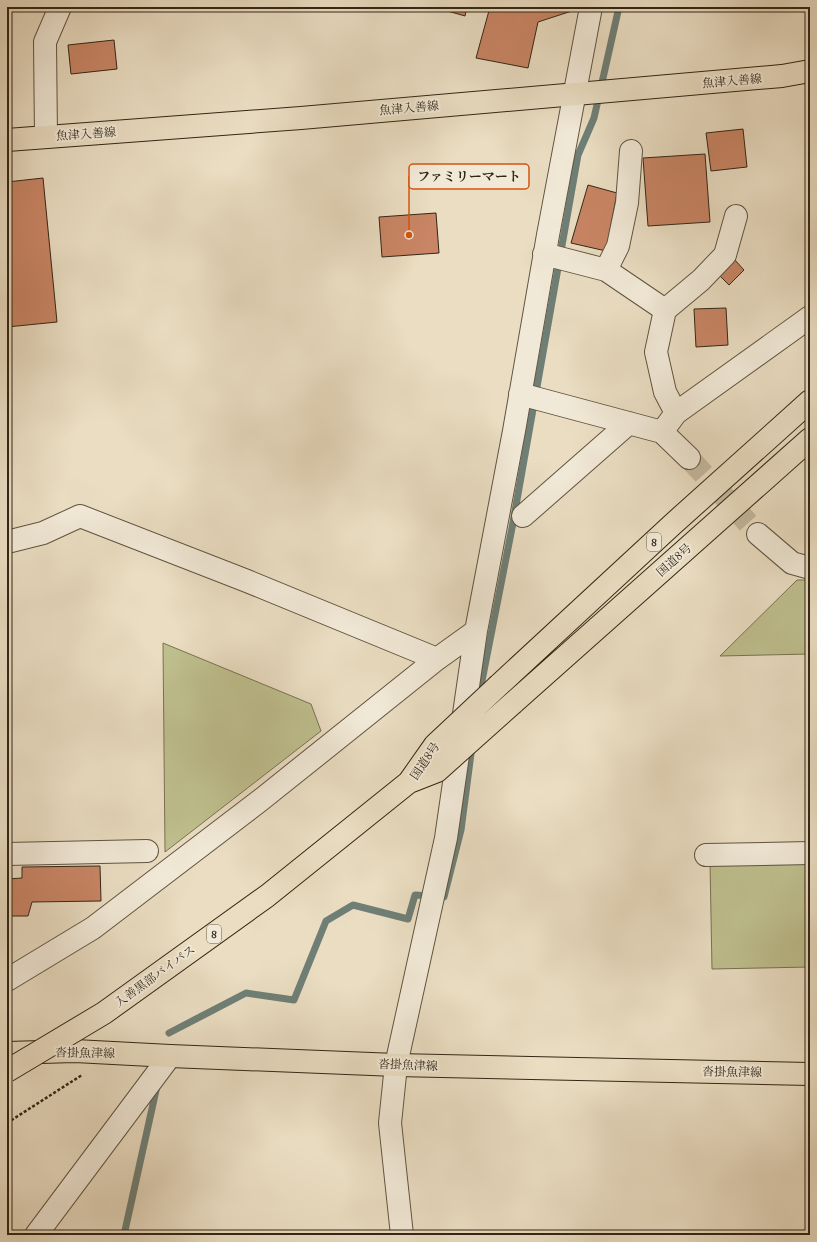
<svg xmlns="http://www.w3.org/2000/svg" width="817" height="1242" viewBox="0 0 817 1242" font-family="'IM FELL French Canon','Noto Serif JP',serif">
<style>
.green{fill:#bfbf8e;stroke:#787252}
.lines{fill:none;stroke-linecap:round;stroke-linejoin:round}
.stream{stroke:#6f7f76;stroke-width:7}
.building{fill:#c98565;stroke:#322615}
.minor-tunnel{stroke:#c5b89f;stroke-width:22;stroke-dasharray:22 11;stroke-linecap:butt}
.minor-casing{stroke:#605440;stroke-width:24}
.major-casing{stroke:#322615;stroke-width:24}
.highway-casing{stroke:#322615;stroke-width:24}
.path{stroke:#322615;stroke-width:2.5;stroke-dasharray:3 2;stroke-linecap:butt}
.minor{stroke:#f1e9d7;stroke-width:22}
.major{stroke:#eaddc2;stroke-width:22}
.highway{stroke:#eaddc2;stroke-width:22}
.highway-bridge-casing{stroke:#322615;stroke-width:24;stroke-linecap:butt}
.highway-bridge{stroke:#eaddc2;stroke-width:22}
.labels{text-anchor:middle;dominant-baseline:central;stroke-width:4;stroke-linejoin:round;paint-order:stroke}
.shield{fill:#f1e9d7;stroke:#6b604f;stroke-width:1}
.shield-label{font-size:11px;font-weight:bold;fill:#322615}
.street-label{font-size:12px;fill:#322615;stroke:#f1e9d7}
.leader{fill:none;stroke:#d6540d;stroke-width:1.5}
.callout-dot{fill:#d6540d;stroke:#f1e9d7;stroke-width:1.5}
.callout{fill:#f1e9d7;stroke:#d6540d;stroke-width:1.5}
.callout-label{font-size:13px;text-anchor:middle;font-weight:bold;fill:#322615}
</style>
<rect width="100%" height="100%" fill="#eaddc2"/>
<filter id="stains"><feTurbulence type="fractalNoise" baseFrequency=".005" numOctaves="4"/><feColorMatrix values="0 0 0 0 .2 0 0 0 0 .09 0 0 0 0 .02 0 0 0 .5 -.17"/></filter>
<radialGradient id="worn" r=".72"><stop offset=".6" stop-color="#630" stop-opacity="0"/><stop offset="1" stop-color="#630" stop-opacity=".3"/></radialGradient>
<path class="green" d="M797,580h13v74l-90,2z
M163,643l148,61 10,27 -156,121z
M810,861v106l-98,2 -2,-106z"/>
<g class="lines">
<path class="stream" d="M479,696l33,-168 66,-373 16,-37 25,-111
M442,897h2l17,-67 11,-84
M169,1033l77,-40 48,7 32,-79 27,-16 55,14 7,-24 15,1
M124,1235l33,-149"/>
</g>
<path class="building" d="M445,7h22l-2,9 -21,-6z
M490,7h89l-1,2 -40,13 -10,46 -52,-10z
M114,40l3,29 -46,5 -3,-29z
M743,129l4,38 -36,4 -5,-38z
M705,154l5,68 -62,4 -5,-68z
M43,178l14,144 -50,5v-145z
M588,185l29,8 -11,58 -35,-8z
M436,213l3,40 -57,4 -3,-40z
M734,259l10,11 -15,15 -10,-10z
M726,308l2,37 -32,2 -2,-38z
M100,866l1,35 -69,1 -4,14h-21v-37l15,-1v-11z"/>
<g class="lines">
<path class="minor-tunnel" d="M689,458l69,76"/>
<defs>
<path id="minor" d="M46,137l-1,-95 15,-35
M631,151l-4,52 -9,43 -12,24 59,40 -9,42 9,40 11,21
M544,254l62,16
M665,310l36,-30 24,-25 11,-39
M520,394l142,38 27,26
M662,432l14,-19 134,-96
M523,516l106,-93
M758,534l34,29 18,5
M7,542l36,-9 37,-17 167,65 190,78
M7,854l140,-3
M706,855l104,-2
M7,980l86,-52 169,-129 175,-140 39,-28
M36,1235l134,-179
M402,1235l-12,-112 6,-58 50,-227 30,-207 38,-200 34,-196 43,-228"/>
<path id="major" d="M7,140l294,-22 481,-42 28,-5
M7,1053l68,-2 95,5 226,9 414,9"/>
<path id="highway" d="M499,685l174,-161 137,-123
M513,703l297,-264"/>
</defs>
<use href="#minor" class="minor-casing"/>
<use href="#major" class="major-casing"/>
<use href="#highway" class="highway-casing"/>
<path class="path" d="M7,1123l75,-48"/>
<use href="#minor" class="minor"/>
<use href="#major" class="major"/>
<use href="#highway" class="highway"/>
<defs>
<path id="highway-bridge" d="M409,782l28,-11 76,-68
M7,1071l97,-58 163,-117 142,-114 26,-37 64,-60"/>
</defs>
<use href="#highway-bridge" class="highway-bridge-casing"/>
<use href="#highway-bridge" class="highway-bridge"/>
</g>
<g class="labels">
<g class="shield">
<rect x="647" y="533" width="14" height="18" rx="3"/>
<rect x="207" y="925" width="14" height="18" rx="3"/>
</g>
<g class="shield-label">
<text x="654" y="542">8</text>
<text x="214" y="934">8</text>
</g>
<g class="street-label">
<text transform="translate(732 81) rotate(-5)">魚津入善線</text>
<text transform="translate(409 108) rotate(-5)">魚津入善線</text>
<text transform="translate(86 134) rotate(-4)">魚津入善線</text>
<text transform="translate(674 560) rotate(-42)">国道8号</text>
<text transform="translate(425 761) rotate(-56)">国道8号</text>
<text transform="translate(155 976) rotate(-36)">入善黒部バイパス</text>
<text transform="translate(85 1053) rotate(1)">沓掛魚津線</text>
<text transform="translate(408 1065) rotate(2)">沓掛魚津線</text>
<text transform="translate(732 1072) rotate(1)">沓掛魚津線</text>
</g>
</g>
<path class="leader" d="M409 235L409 176"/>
<circle class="callout-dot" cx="409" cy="235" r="4"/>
<rect class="callout" x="409" y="164" width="120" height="25" rx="4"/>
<g class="callout-label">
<text x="469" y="181">ファミリーマート</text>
</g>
<rect width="817" height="1242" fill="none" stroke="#eaddc2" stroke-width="24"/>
<rect x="8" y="8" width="801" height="1226" fill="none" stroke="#322615" stroke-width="2"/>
<rect x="12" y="12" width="793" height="1218" fill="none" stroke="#322615"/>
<rect width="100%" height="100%" filter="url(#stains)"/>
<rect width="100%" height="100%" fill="url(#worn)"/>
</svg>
